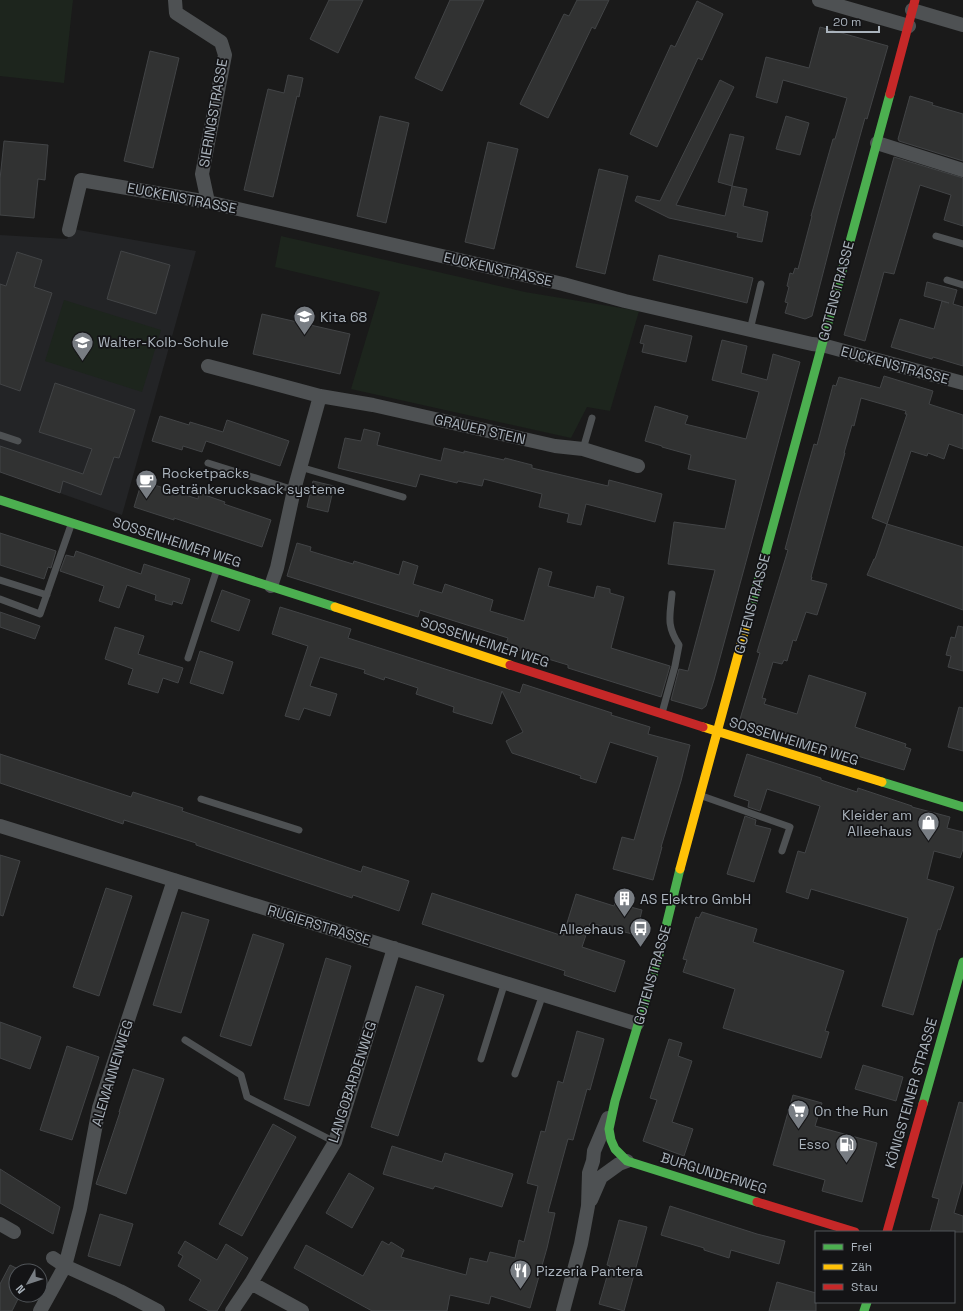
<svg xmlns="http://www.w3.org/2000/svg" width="963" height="1311" viewBox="0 0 963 1311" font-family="'Space Grotesk',sans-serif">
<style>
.built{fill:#232426}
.green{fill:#1d251d}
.building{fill:#313232;stroke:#424446}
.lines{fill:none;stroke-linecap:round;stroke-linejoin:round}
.lane{stroke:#4e5153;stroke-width:7}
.street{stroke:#4e5153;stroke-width:14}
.fast{stroke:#4caf50;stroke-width:9}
.slow{stroke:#ffc107;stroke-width:9}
.jam{stroke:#c62828;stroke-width:9}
.labels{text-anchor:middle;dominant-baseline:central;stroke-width:3.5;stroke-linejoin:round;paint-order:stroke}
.street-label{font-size:14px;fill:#aab3bc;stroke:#141416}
.poi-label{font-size:14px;fill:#aab3bc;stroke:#141416;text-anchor:start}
</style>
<rect width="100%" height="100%" fill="#1a1a1a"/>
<path class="built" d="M73,229l123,22 -74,264 -122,-43v-237l67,4z"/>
<path class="green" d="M0,0h73l-9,83 -64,-7z
M281,236l244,56 114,19 -29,100 -23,-4 -16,31 -220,-49 29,-97 -105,-25z
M64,300l97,30 -19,62 -97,-31z"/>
<path class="building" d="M329,0h34l-25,53 -28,-14z
M450,0h34l-42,91 -27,-13z
M577,0h32l-14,29 -3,-2 -44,91 -28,-14 44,-90 5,2z
M697,1l26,13 -21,46 -4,-2 -41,89 -27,-13 41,-89 4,2z
M820,27l68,19 -21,73 -2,-1 -27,97 -26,101 -7,3 -20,-6 3,-10 -3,-1 4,-15 -2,-1 3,-13 3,1 2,-6 3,1 14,-53h-1l22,-77h2l12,-41 -64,-18 -6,23 -21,-6 10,-40 43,11z
M150,51l29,7 -26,110 -29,-7z
M288,75l15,3 -4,19 -2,-1 -24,101 -29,-7 24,-101 16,4z
M720,80l14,7 -58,118 49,11 7,-30 15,3 -4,17 25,6 -6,30 -25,-5 1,-4 -69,-15 -34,-17 2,-5 23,5z
M910,96l23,7 -1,2 31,9v47l-64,-20 -1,-2z
M380,116l29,7 -23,100 -29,-7z
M786,116l23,7 -9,32 -24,-6z
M730,134l14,3 -12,49 -14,-4z
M4,141l44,4 -3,35 -7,-1 -4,39 -34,-3v-36z
M488,142l30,7 -24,100 -29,-7z
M894,157l69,21v48l-19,-6 7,-25 -31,-10 -26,89 -10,-2 -19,69 -21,-6z
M599,169l29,7 -23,98 -29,-7z
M121,251l49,14 -14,49 -49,-15z
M17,252l25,8 -8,27 18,6 -32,98 -20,-7v-100l6,2z
M659,255l94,23 -6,25 -94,-23z
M927,282l30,8 -4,14 10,3v59l-30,-9 -1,2 -41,-12 9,-28 34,10 8,-28 7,2 -25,-7z
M262,314l88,20 -10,40 -87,-20z
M645,325l47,11 -6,26 -44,-10 2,-8 -4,-1z
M722,340l25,6 -6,27 26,7 6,-26 27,8 -86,318 -8,26 -4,3 -31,-9 8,-31 9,2 27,-101 -47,-6 6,-42 51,7 11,-49 -48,-11 3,-14 -29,-8v-1l-17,-5 10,-35 33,10 -3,8 61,15 13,-47 -47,-12z
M884,376l49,15 -4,13 34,11v34l-14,-5 -5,15 -16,-6 -1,3 -16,-5 -24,73 -15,-6 35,-104h-2l1,-3 -45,-13 -7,28 -2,-1 -8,28h1l-34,124h1l-1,3 16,4 -10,31 -11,-3 -10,29 -3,-1 -6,21 -3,-1 -2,4 -9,-2 -11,36 4,1 -2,5 33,10 12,-39 57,18 -11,34 51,17 -1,3 6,2 -7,21 -93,-28v1l-22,-7 1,-1 -50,-16 20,-66 -3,-1 31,-102 -3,-1 14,-52 15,-53 3,1 16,-60 3,1 3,-9 41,11z
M55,383l80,27 -16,48 -5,-1 -13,38 -38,-14 -3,12 -60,-21v-26l83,28 9,-25 -53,-17z
M160,416l29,9 1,-3 33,10 4,-12 62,21 -9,25 -74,-25 -4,11 -19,-6 -1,4 -30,-9z
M364,429l16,4 -3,12 64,16 3,-13 20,5v-2l40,9 1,-2 27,7v3l76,18 1,-6 53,14 -7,28 -69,-18 -5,21 -14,-3 2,-8 -30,-7 3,-13 -58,-15 -2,7 -24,-5 -1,2 -37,-9 -4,13 -78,-19 7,-30 16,3z
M142,481l56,18 1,-6 26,9 -1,2 47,16 -9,27 -88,-29v2l-40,-13z
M313,481l21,5 -6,26 -21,-5z
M887,524l76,23v63l-96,-35 7,-16h1z
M0,533l56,18 -5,17 -3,-1 -4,12 -44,-14z
M297,543l14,4 -1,4 43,13 1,-3 45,14 4,-14 15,5 -5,18 29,9 3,-9 48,16 -3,11 34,10 15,-53 13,4 -4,14 46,12 3,-12 13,3v4l14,4 -13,51 59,18 -9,31 -93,-29v-3l-63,-19 3,-8 -88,-28 -2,7 -131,-41z
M76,551l65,23 3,-10 46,15 -8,25 -9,-3 -1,4 -17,-5 1,-5 -29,-10 -8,23 -20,-7 5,-15 -44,-15 6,-16 8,2z
M222,590l28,10 -11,31 -28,-10z
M280,607l71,22 -3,9 172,55 3,-9 89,29 -1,2 39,12 -2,7 42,11 -9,36 -20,66h1l-9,33 -40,-11 9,-32 12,3 24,-83 -48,-15 -14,41 -16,-5 1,-2 -69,-23 -6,-12 17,-9 -21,-41 -10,33 -39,-12 1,-5 -38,-13 2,-6 -33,-11 -1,3 -20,-7 1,-3 -45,-13 -10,29 27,8 -7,22 -26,-8 -5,12 -14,-4 23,-70 -36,-12z
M0,612l40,14 -5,13 -35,-12z
M958,626l5,1v44l-15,-4 3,-11 -5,-1 5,-18 4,1z
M115,627l29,9 -6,18 45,14 -5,15 -15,-5 -5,15 -30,-9 5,-15 -28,-10z
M200,651l33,11 -10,32 -33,-11z
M959,707l4,1v43l-15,-4z
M0,754l131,43 2,-5 50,16 -1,3 179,61 2,-6 46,15 -10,30 -46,-16 -1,3 -156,-53v-2l-72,-23 -1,4 -123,-41z
M747,754l74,24v2l36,12 1,-4 54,18v1l38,10 -3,11 16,4v17l-3,9 -26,-7 -7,28 27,8 -14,43 -2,-1 -25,86 -31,-9 26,-88 -97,-29 -3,10 -22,-7 12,-41 7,2 15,-47 -53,-17 -7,22 -12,-4 1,-6 -15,-5z
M745,816l11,4 -1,5 16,4 -17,53 -27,-8z
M0,855l20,6 -17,55 -3,-1z
M106,888l26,8 -33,100 -26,-9z
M432,893l131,43 13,-42 38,12 1,-3 27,7 -6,25 -46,-12 -8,24 43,14 -10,31 -51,-17 1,-4 -143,-47z
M182,912l27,8 -28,93 -28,-8z
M702,912l55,17 -4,13 91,29 -19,60 4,1 -8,26 -98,-30 12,-39 -52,-17 4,-12 -4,-1 13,-42 3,1z
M253,934l31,10 -33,102 -31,-10z
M326,958l25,8 -42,140 -25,-7z
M416,986l28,9 -46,141 -27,-9z
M0,1022l41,15 -11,32 -30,-11z
M577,1031l27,8 -14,51 -3,-1 -14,51 -5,-1 -20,73 7,1 -8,35 -17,60 -39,-12 -2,8 -39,-9 -3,16h-75l-78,-43 12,-23 57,31 19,-35 7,4 2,-3 13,8 -3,7 65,18 4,-17 17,4 3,-10 25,6 4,-18 5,2 14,-56 -11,-3 14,-52 4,1 13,-51 5,2z
M669,1039l13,4 -4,13 14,5 -20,61 21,7 -9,27 -41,-15 14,-41 -7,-2z
M67,1046l32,11 -27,83 -32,-10z
M863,1065l40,12 -7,24 -41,-12z
M133,1069l31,10 -38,115 -30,-10 24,-72h-1z
M793,1095l29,8 -7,23 62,17 -15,59 -40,-11 3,-11 -52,-15z
M959,1102l4,1v78l-9,32 9,3v16h-33l9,-33 -7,-2z
M273,1124l23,13 -54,99 -23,-12z
M392,1146l50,16 3,-9 68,21 -11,33 -67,-21 -2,3 -50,-15z
M0,1169l60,38 -7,27 -53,-31z
M349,1173l25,15 -22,40 -26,-15z
M670,1206l87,28 28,7 -6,23 -48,-14 -2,8 -25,-8v-2l-43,-13z
M100,1214l33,10 -13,42 -32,-10z
M619,1220l28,7 -23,84 -25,-7 11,-38 -3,-1z
M185,1241l32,19 9,-16 22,14 -31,53h-8l-20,-11 12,-20 -23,-14 5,-10 -5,-3z
M10,1265l12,6h-6v24h4l-8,16h-12v-27z
M777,1282l39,11v18h-47z"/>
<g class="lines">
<path class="lane" d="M936,236l27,8
M947,280l16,5
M750,330l11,-46
M0,435l18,6
M583,449l9,-31
M208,463l86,27
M300,467l103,30
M0,580l47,15
M0,599l40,15 31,-89
M188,658l29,-89
M662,713l13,-47 4,-21c-13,-20 -9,-29 -7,-51
M702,796l88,31 -8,24
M201,799l98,31
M185,1040l56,35 6,22 88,45
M481,1059l24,-77
M515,1074l28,-80"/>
<path class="street" d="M175,0l1,13 45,29 4,13 -23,119 6,28
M819,0l90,26
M912,10l51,15
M877,143l86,27
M69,230l12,-50 127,22 355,82 62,17 187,43 10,1 141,38
M208,366l112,30 53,9 182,41 28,3 55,17
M271,586l6,-18 17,-78 26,-94
M0,826l637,198
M591,1200l10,-23 18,-13 8,-3
M0,1224l14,8
M53,1258l12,8 55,25 38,20
M251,1283l51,28
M40,1311l25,-45 15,-57 19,-101 75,-228
M232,1311l19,-28 84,-141 59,-194
M563,1311l18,-67 7,-38 1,-33 4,-12 1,-10 14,-33"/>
<path class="fast" d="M0,500l335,107
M745,629l145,-535
M882,782l81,25
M680,869l-21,86 -44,146 -6,28 2,11 4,9 12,12 130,41
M923,1104l40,-142
M864,1311l3,-9"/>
<path class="slow" d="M335,607l175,58
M703,727l179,55
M680,869l65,-240"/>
<path class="jam" d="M890,94l25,-94
M510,665l193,62
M757,1202l98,30
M887,1232l36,-128"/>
</g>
<defs>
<symbol id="school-pin" viewBox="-11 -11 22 30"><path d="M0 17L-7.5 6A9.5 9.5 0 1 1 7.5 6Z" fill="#787d83" stroke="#141416"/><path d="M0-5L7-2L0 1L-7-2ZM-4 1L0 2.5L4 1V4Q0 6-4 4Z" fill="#fff"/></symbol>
<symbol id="cafe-pin" viewBox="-11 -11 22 30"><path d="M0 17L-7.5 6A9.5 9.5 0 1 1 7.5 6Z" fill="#787d83" stroke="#141416"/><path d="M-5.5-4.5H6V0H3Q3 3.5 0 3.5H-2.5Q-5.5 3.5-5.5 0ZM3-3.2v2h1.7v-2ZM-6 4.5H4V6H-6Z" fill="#fff"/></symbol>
<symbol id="shop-pin" viewBox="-11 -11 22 30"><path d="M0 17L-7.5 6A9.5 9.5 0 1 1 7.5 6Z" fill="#787d83" stroke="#141416"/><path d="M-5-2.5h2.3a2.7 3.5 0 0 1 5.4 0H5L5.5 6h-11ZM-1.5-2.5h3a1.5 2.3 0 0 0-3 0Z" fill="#fff"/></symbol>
<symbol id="building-pin" viewBox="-11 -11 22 30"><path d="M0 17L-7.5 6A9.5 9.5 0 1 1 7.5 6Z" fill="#787d83" stroke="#141416"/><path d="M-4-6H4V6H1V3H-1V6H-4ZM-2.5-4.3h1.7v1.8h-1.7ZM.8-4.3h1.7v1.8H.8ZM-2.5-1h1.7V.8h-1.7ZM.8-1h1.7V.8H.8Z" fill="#fff"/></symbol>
<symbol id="bus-pin" viewBox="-11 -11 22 30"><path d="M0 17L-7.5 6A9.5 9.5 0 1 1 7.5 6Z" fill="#787d83" stroke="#141416"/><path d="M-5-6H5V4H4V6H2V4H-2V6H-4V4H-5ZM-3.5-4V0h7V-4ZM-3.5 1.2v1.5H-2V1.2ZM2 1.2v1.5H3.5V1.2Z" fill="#fff"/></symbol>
<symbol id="supermarket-pin" viewBox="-11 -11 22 30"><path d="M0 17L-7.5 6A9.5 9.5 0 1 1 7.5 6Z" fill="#787d83" stroke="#141416"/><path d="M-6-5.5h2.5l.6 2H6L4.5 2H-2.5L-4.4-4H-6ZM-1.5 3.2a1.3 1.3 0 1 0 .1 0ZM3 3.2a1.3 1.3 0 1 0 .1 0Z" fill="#fff"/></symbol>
<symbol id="fuel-pin" viewBox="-11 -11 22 30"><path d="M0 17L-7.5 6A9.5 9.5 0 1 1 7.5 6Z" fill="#787d83" stroke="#141416"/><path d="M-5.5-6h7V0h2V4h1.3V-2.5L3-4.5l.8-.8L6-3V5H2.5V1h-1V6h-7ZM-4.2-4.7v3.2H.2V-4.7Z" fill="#fff"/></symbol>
<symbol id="restaurant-pin" viewBox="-11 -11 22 30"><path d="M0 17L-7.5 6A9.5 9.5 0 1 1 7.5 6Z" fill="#787d83" stroke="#141416"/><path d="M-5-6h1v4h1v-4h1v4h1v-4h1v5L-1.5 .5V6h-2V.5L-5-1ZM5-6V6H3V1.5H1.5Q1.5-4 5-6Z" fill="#fff"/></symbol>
</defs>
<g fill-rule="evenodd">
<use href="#school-pin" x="292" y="304" width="25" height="34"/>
<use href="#school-pin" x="70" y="330" width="25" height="34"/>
<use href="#cafe-pin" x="134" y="468" width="25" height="34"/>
<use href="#shop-pin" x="916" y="810" width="25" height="34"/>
<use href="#building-pin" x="612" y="886" width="25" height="34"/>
<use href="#bus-pin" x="628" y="916" width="25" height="34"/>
<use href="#supermarket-pin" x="786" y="1098" width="25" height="34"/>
<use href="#fuel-pin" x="834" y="1132" width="25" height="34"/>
<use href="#restaurant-pin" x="508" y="1258" width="25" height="34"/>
</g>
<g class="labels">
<g class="street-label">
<text transform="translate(213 113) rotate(-80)">SIERINGSTRASSE</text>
<text transform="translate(182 198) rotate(11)">EUCKENSTRASSE</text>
<text transform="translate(498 269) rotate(13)">EUCKENSTRASSE</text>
<text transform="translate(836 291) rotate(-75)">GOTENSTRASSE</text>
<text transform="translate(895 365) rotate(15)">EUCKENSTRASSE</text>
<text transform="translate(480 429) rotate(13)">GRAUER STEIN</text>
<text transform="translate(177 542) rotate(18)">SOSSENHEIMER WEG</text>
<text transform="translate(752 604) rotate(-75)">GOTENSTRASSE</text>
<text transform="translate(485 642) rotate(18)">SOSSENHEIMER WEG</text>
<text transform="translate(794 741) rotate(17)">SOSSENHEIMER WEG</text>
<text transform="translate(319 925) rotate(17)">RUGIERSTRASSE</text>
<text transform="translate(652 975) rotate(-74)">GOTENSTRASSE</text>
<text transform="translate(112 1073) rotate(-73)">ALEMANNENWEG</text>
<text transform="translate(352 1082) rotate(-72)">LANGOBARDENWEG</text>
<text transform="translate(911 1093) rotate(-74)">KÖNIGSTEINER STRASSE</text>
<text transform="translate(714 1173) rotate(17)">BURGUNDERWEG</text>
</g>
<g class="poi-label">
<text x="320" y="317">Kita 68</text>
<text x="98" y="342">Walter-Kolb-Schule</text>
<text x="162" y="473">Rocketpacks<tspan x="162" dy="16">Getränkerucksack systeme</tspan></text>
<text x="912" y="815" text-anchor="end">Kleider am<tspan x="912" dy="16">Alleehaus</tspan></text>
<text x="640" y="899">AS Elektro GmbH</text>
<text x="624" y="929" text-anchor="end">Alleehaus</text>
<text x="814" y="1111">On the Run</text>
<text x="830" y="1144" text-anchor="end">Esso</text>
<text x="536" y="1271">Pizzeria Pantera</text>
</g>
</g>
<rect x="815" y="1231" width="140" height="72" fill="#141416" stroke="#505458"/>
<rect x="823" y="1244" width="20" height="6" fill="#4caf50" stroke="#505458"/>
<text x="851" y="1251" font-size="12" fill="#aab3bc">Frei</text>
<rect x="823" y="1264" width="20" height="6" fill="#ffc107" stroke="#505458"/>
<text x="851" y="1271" font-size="12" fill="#aab3bc">Zäh</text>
<rect x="823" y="1284" width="20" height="6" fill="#c62828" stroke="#505458"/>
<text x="851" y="1291" font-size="12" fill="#aab3bc">Stau</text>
<g transform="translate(28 1283) rotate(231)"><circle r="19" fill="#141416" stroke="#505458"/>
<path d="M0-3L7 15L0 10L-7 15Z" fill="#787d83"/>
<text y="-6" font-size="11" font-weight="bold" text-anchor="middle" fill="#aab3bc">N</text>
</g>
<path d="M827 26v6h52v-6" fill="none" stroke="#aab3bc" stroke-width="2"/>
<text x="833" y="26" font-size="12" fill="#aab3bc" stroke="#141416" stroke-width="3" paint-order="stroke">20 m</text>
</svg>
